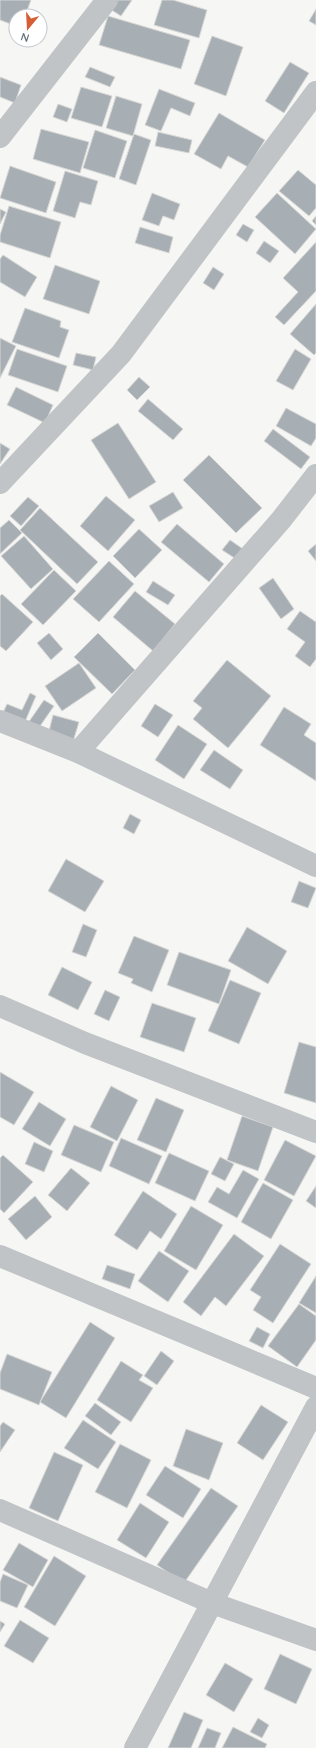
<svg xmlns="http://www.w3.org/2000/svg" width="316" height="1748" viewBox="0 0 316 1748" font-family="Quicksand,sans-serif">
<style>
.building{fill:#a8afb4;stroke:#d8d8d6}
.lines{fill:none;stroke-linecap:round;stroke-linejoin:round}
.minor{stroke:#c0c4c7;stroke-width:22}
</style>
<rect width="100%" height="100%" fill="#f6f7f4"/>
<path class="building" d="M0,0h31l-4,11 10,3 -1,2h-20v10l-16,-6z
M116,0h16l-11,16 -11,-7z
M162,0h11l34,10 -8,28 -45,-13z
M316,9v16l-7,-4z
M108,16l82,24 -9,29 -82,-24z
M212,36l31,11 -17,49 -32,-12z
M290,62l19,11 -25,40 -19,-12z
M90,67l25,10 -5,10 -25,-10z
M0,77l21,8 -6,18 -15,-6z
M81,87l31,9 -10,31 -31,-9z
M159,89l36,14 -5,13 -19,-8 -10,23 -16,-6z
M116,96l26,8 -9,32 -27,-8z
M58,104l14,5 -5,13 -14,-5z
M219,113l46,27 -17,27 -20,-11 -7,13 -27,-15z
M41,129l48,13 -9,31 -47,-14z
M95,130l32,11 -12,37 -32,-10z
M158,132l34,8 -3,13 -34,-7z
M134,134l17,6 -15,45 -17,-6z
M10,166l46,16 -10,31 -46,-15z
M298,170l18,15v23l-7,8 -30,-25z
M65,171l33,10 -7,24 -11,-3 -5,16 -22,-7z
M152,193l28,11 -6,16 -11,-4 -4,10 -17,-6z
M277,193l39,36 -21,25 -40,-37z
M9,206l52,16 -11,36 -50,-16v-7z
M0,209l6,3 -6,12z
M316,216v9l-4,-4z
M243,224l11,6 -7,12 -11,-7z
M140,227l33,10 -4,16 -34,-10z
M264,241l15,10 -9,12 -14,-10z
M316,242v49l-32,34 -9,-8 23,-25 -15,-14z
M3,255l34,22 -12,20 -25,-15v-23z
M55,265l45,16 -11,33 -46,-15z
M213,267l11,7 -10,16 -11,-7z
M316,304v49l-2,2 -24,-21z
M25,308l36,13 -1,6 9,3 -10,28 -47,-16z
M0,338l16,8 -16,32z
M17,349l50,17 -9,26 -50,-17z
M295,349l16,10 -18,31 -17,-9z
M76,353l20,4 -3,13 -20,-5z
M139,377l11,10 -13,13 -10,-10z
M16,387l37,18 -8,18 -38,-18z
M148,399l35,30 -10,11 -35,-29z
M286,408l30,16v14l-5,8 -35,-20z
M118,423l38,59 -27,17 -38,-59z
M273,429l37,28 -9,12 -37,-28z
M0,443l10,6 -10,15z
M209,455l53,53 -26,25 -53,-53z
M173,492l10,16 -24,14 -10,-16z
M106,496l29,24 -27,31 -28,-25z
M28,497l11,9 -18,20 -11,-10z
M40,508l58,54 -21,22 -57,-54z
M9,520l13,13 -22,21v-26z
M177,524l47,40 -15,18 -48,-40z
M139,529l23,21 -27,28 -22,-22z
M24,536l29,33 -22,20 -30,-33z
M230,540l13,9 -7,10 -14,-9z
M316,544v17l-8,-10z
M109,561l25,23 -35,38 -26,-23z
M54,570l22,21 -33,34 -22,-21z
M273,578l21,31 -13,10 -22,-31z
M153,581l22,14 -7,10 -22,-13z
M135,591l40,33 -22,27 -40,-34z
M2,594l31,28 -27,29 -6,-5v-50z
M300,611l16,11v37l-6,8 -15,-11 10,-14 -18,-13z
M49,633l14,16 -12,11 -14,-17z
M98,633l37,37 -23,24 -38,-37z
M227,660l44,36 -43,52 -35,-29 9,-11 -9,-7z
M79,663l17,25 -34,23 -17,-25z
M30,693l6,3 -12,28 -22,-9 5,-11 15,6z
M44,700l10,6 -16,23 -10,-6z
M155,704l18,11 -15,22 -17,-11z
M284,707l27,17 -7,11 12,8v38l-56,-36z
M53,715l26,7 -7,23 -25,-6z
M178,725l29,19 -23,35 -29,-19z
M214,750l29,20 -13,19 -30,-19z
M130,814l11,6 -7,14 -11,-6z
M66,859l38,22 -19,31 -37,-21z
M299,881l17,7 -8,20 -17,-6z
M83,924l14,6 -11,27 -14,-5z
M247,927l40,24 -19,33 -40,-23z
M134,936l35,14 -17,42 -21,-9 2,-4 -15,-6z
M179,952l52,18 -12,34 -52,-19z
M62,967l30,15 -14,28 -30,-15z
M230,980l31,13 -22,51 -31,-13z
M105,990l15,7 -11,24 -15,-7z
M152,1003l44,15 -12,34 -44,-15z
M299,1042l17,5v56l-32,-10z
M0,1072l34,20 -20,33 -14,-8z
M111,1086l27,14 -21,41 -27,-14z
M156,1098l28,12 -18,42 -29,-12z
M39,1102l27,17 -16,27 -28,-17z
M242,1116l31,11 -15,44 -31,-11z
M74,1125l40,17 -13,30 -40,-17z
M121,1138l41,18 -13,28 -40,-18z
M285,1140l31,16 -22,40 -30,-16z
M34,1142l19,9 -9,21 -19,-8z
M169,1153l40,18 -14,30 -40,-18z
M3,1155l30,27 -29,31 -4,-4v-51z
M220,1157l14,7 -9,17 -14,-7z
M71,1168l19,15 -23,28 -19,-16z
M243,1170l16,9 -22,39 -29,-16 9,-15 12,7z
M263,1183l30,17 -22,39 -30,-17z
M316,1186v22l-10,-7z
M143,1191l34,23 -16,25 -11,-8 -13,19 -23,-15z
M35,1196l17,21 -26,23 -18,-21z
M191,1206l32,19 -27,45 -32,-19z
M234,1234l30,22 -38,50 -11,-9 -14,19 -18,-14z
M280,1244l31,20 -38,59 -20,-13 8,-13 -11,-7z
M159,1251l30,20 -21,31 -30,-21z
M107,1265l28,9 -5,15 -28,-10z
M316,1276v37l-17,-10z
M299,1304l17,12v24l-19,27 -29,-21z
M90,1322l25,16 -49,80 -26,-16z
M257,1327l13,7 -7,14 -14,-7z
M161,1351l13,10 -17,24 -13,-9z
M7,1354l45,18 -13,33 -39,-16v-16z
M121,1361l22,14 -4,5 14,8 -22,34 -34,-22z
M95,1403l26,19 -10,13 -26,-19z
M261,1405l27,17 -25,38 -26,-17z
M83,1420l33,22 -18,27 -34,-21z
M3,1422l12,8 -15,22v-26z
M186,1429l37,14 -14,37 -36,-14z
M120,1444l31,16 -24,48 -32,-16z
M54,1452l29,13 -25,56 -29,-13z
M165,1466l36,23 -18,29 -37,-23z
M211,1488l27,18 -54,77 -27,-18z
M140,1503l29,19 -23,36 -29,-18z
M19,1543l29,17 -15,27 -30,-17z
M54,1556l32,20 -31,50 -31,-19z
M3,1574l25,11 -11,23 -17,-7v-19z
M20,1620l29,18 -16,25 -29,-17z
M0,1621l5,3 -5,8z
M280,1654l32,15 -16,35 -32,-15z
M225,1663l28,16 -19,33 -28,-17z
M184,1712l19,8 -12,28h-23z
M258,1718l11,7 -7,13 -12,-6z
M233,1727l34,17 -2,4h-43z
M207,1728l14,5 -6,15h-17z"/>
<g class="lines">
<path class="minor" d="M0,137l107,-137
M0,483l121,-129 195,-262
M0,721l78,31 238,114
M78,752l203,-232 35,-45
M0,1006l85,37 231,89
M0,1256l316,132
M0,1510l212,93 104,37
M135,1748l181,-341"/>
</g>
<g transform="translate(28 28) rotate(198)"><circle r="19" fill="#ffffff" stroke="#c3c8cd"/>
<path d="M0-3L7 15L0 10L-7 15Z" fill="#d55e35"/>
<text y="-6" font-size="11" font-weight="bold" text-anchor="middle" fill="#687682">N</text>
</g>
</svg>
